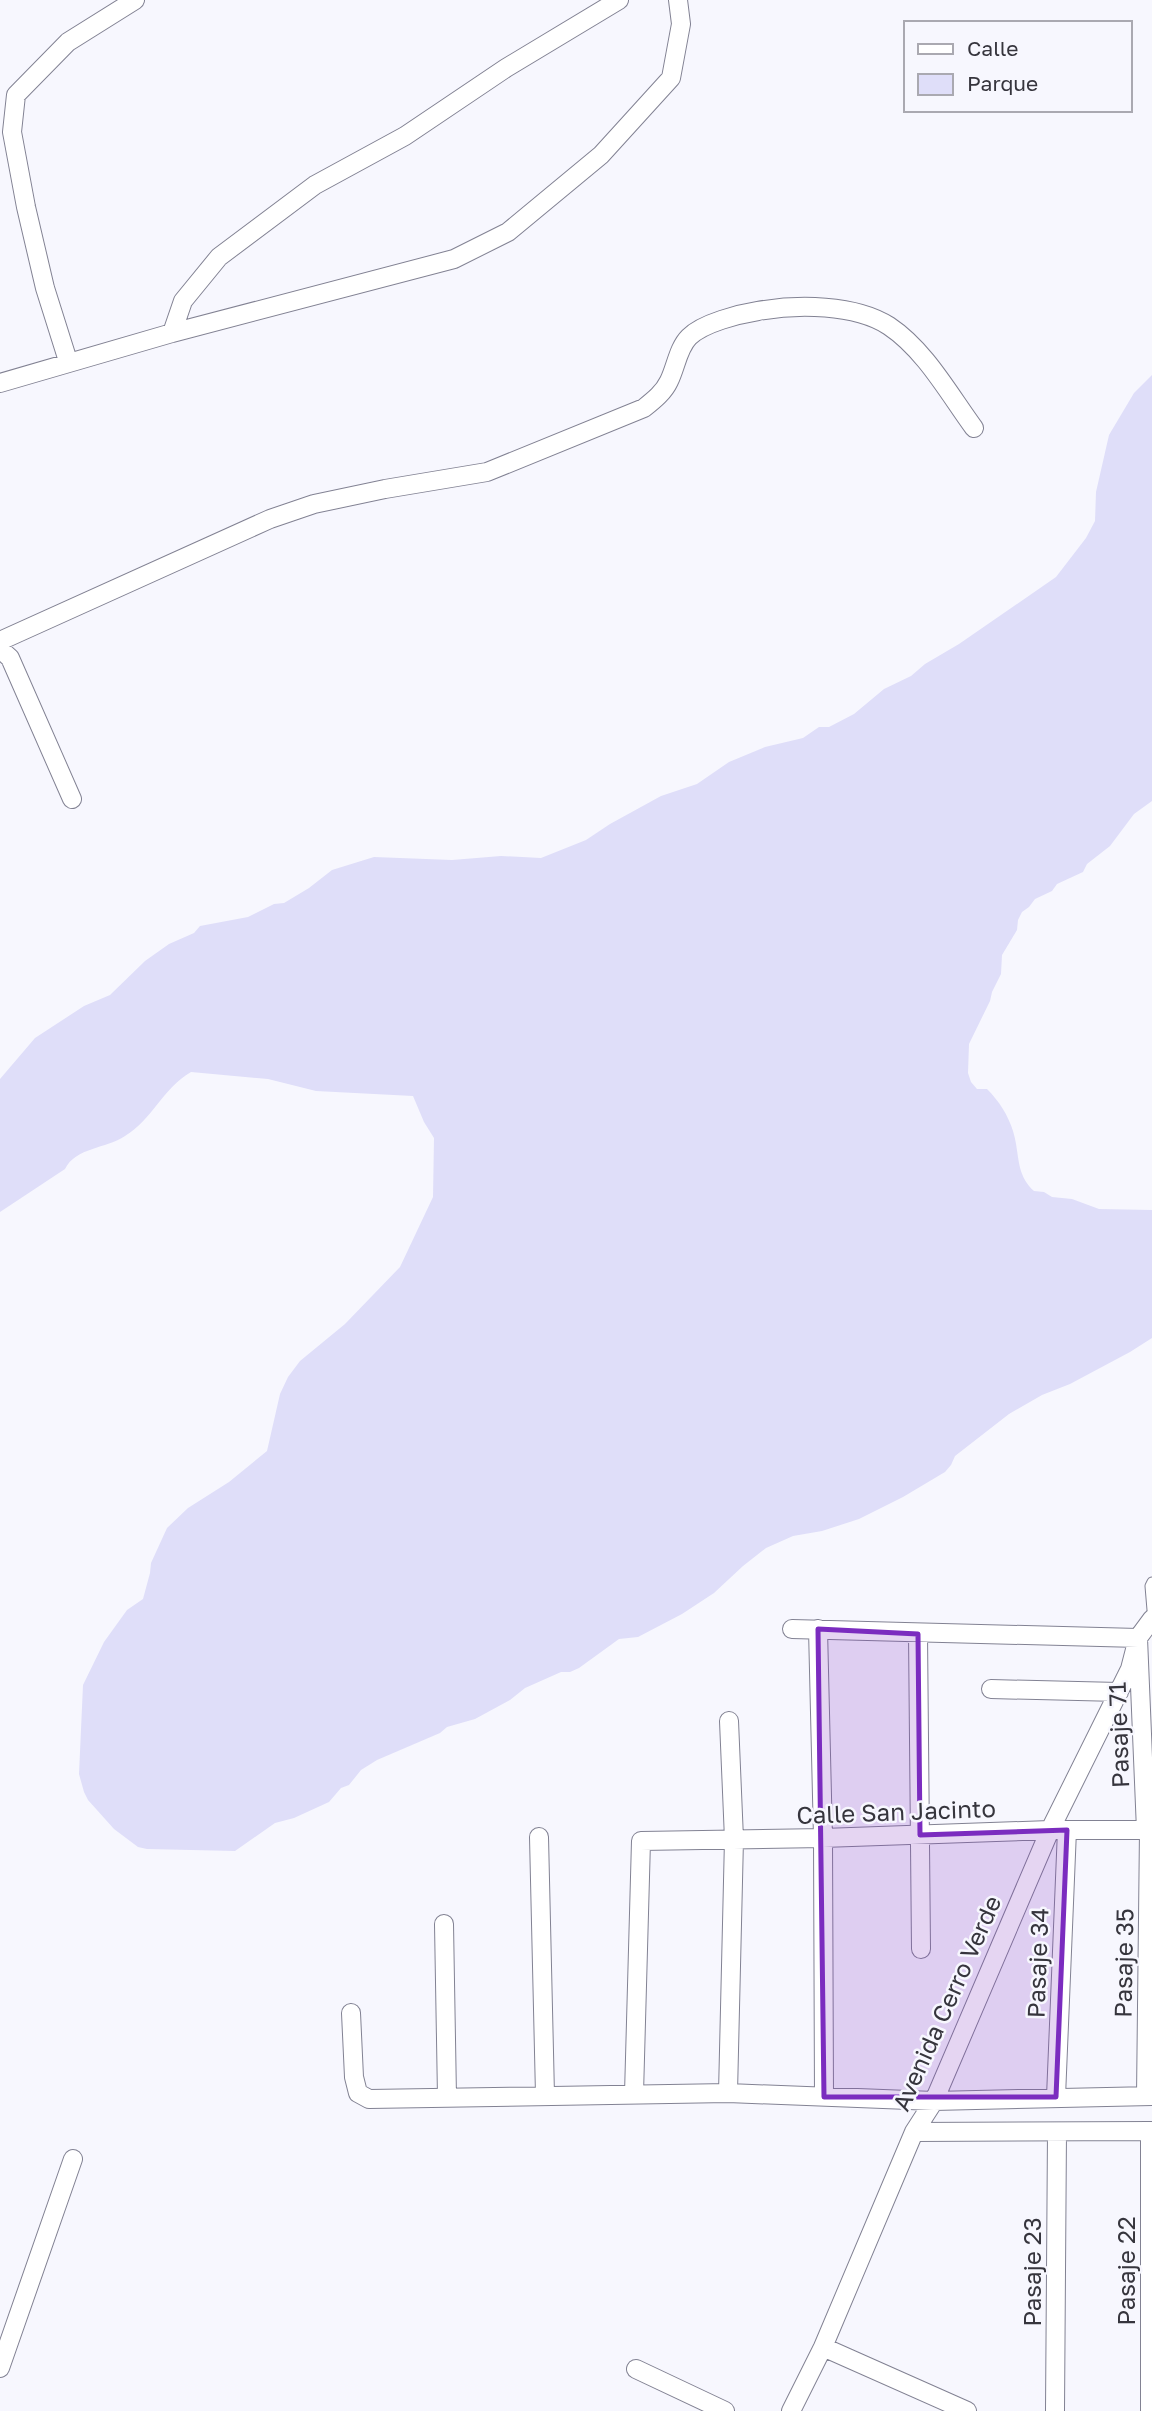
<svg xmlns="http://www.w3.org/2000/svg" width="1152" height="2411" viewBox="0 0 1152 2411" font-family="'Golos Text',sans-serif">
<style>
.green{fill:#dfdef9}
.lines{fill:none;stroke-linecap:round;stroke-linejoin:round}
.lane-casing{stroke:#828293;stroke-width:11}
.street-casing{stroke:#828293;stroke-width:20}
.lane{stroke:#fff;stroke-width:9}
.street{stroke:#fff;stroke-width:18}
.marked{fill:#7b2cbf;fill-opacity:0.2;stroke:#7b2cbf;stroke-width:5;stroke-linejoin:round}
.labels{text-anchor:middle;dominant-baseline:central;stroke-width:5;stroke-linejoin:round;paint-order:stroke}
.street-label{font-size:24px;fill:#36353d;stroke:#f7f7fe}
</style>
<rect width="100%" height="100%" fill="#f7f7fe"/>
<path class="green" d="M1152,375v426l-18,13 -24,32 -23,18 -4,8 -26,12 -5,7 -17,8 -6,8 -7,5 -4,8 -1,10 -15,25 -1,19 -9,18 -2,9 -21,43 -1,29 3,9 6,7h10c12,12 21,26 26,42 7,22 2,43 21,60l10,1 8,5 20,2 27,10 53,1v128l-22,14 -60,32 -28,11 -33,19 -54,42 -4,9 -6,7 -42,25 -44,22 -37,12 -29,5 -27,12 -23,18 -29,27 -32,21 -44,23 -19,2 -40,29 -9,4h-9l-36,16 -15,12 -35,19 -28,8 -7,6 -63,27 -16,10 -12,15 -8,3 -12,14 -35,16 -19,5 -40,28 -88,-2 -9,-2 -24,-18 -26,-29 -4,-8 -5,-18 4,-89 21,-43 23,-32 16,-11 7,-26 1,-10 16,-35 21,-20 41,-26 38,-31 13,-57 8,-17 12,-16 45,-37 55,-57 33,-70 1,-59 -10,-16 -11,-26 -97,-5 -48,-12 -77,-7c-28,16 -39,48 -66,64 -19,13 -49,11 -60,33l-65,43v-133l35,-41 49,-32 26,-11 35,-34 24,-17 25,-11 6,-7 48,-9 26,-13 10,-1 25,-15 23,-18 42,-13 78,3 49,-4 40,2 45,-18 24,-16 51,-28 36,-12 32,-22 36,-15 38,-9 16,-11h10l25,-13 30,-25 27,-13 14,-12 34,-20 97,-67 30,-39 9,-17 1,-29 13,-57 25,-42z"/>
<g class="lines">
<defs>
<path id="lane" d="M1152,1582l-2,4 2,24"/>
<path id="street" d="M172,333l11,-32 36,-44 96,-72 90,-49 101,-68 113,-68
M68,361l-23,-73 -19,-81 -14,-75 4,-37 52,-53 67,-42
M0,383l172,-50 282,-74 54,-27 93,-77 70,-77 10,-54 -3,-24
M0,641l270,-122 44,-15 71,-15 102,-17 157,-64c10,-8 20,-16 25,-27 7,-14 9,-33 20,-44 14,-14 50,-23 69,-26 39,-7 97,-7 131,15 36,24 60,68 85,102
M0,649l10,9 62,141
M792,1629l346,9 8,192
M818,1629l5,209 1,259
M918,1634l3,315
M991,1689l128,3
M539,1837l6,258
M444,1924l3,173
M351,2013l3,64 4,16 11,6 359,-6 206,8 218,-5
M728,2093l6,-254 -5,-118
M634,2094l7,-253 182,-3 227,-8h102
M1146,2096l3,-266
M1056,2097l11,-267
M1150,2131v280
M914,2132l238,-1
M823,2347l144,64
M0,2368l73,-209
M636,2369l89,42
M791,2411l32,-64 91,-215 20,-31 116,-271 80,-161 8,-31 14,-19
M1055,2411l2,-279"/>
</defs>
<use href="#lane" class="lane-casing"/>
<use href="#street" class="street-casing"/>
<use href="#lane" class="lane"/>
<use href="#street" class="street"/>
</g>
<path class="marked" d="M818,1629l100,5 2,201 147,-5 -11,267h-232z"/>
<g class="labels">
<g class="street-label">
<text transform="translate(1118 1735) rotate(-92)">Pasaje 71</text>
<text transform="translate(896 1811) rotate(-2)">Calle San Jacinto</text>
<text transform="translate(1037 1963) rotate(-88)">Pasaje 34</text>
<text transform="translate(1123 1963) rotate(-89)">Pasaje 35</text>
<text transform="translate(946 2003) rotate(-66)">Avenida Cerro Verde</text>
<text transform="translate(1125 2271) rotate(-90)">Pasaje 22</text>
<text transform="translate(1031 2272) rotate(-90)">Pasaje 23</text>
</g>
</g>
<rect x="904" y="21" width="228" height="91" fill="#f7f7fe" stroke="#aaa9b1" stroke-width="2"/>
<rect x="918" y="44" width="35" height="10" fill="#ffffff" stroke="#aaa9b1" stroke-width="2"/>
<text x="967" y="56" font-size="21" fill="#36353d">Calle</text>
<rect x="918" y="74" width="35" height="21" fill="#dfdef9" stroke="#aaa9b1" stroke-width="2"/>
<text x="967" y="91" font-size="21" fill="#36353d">Parque</text>
</svg>
